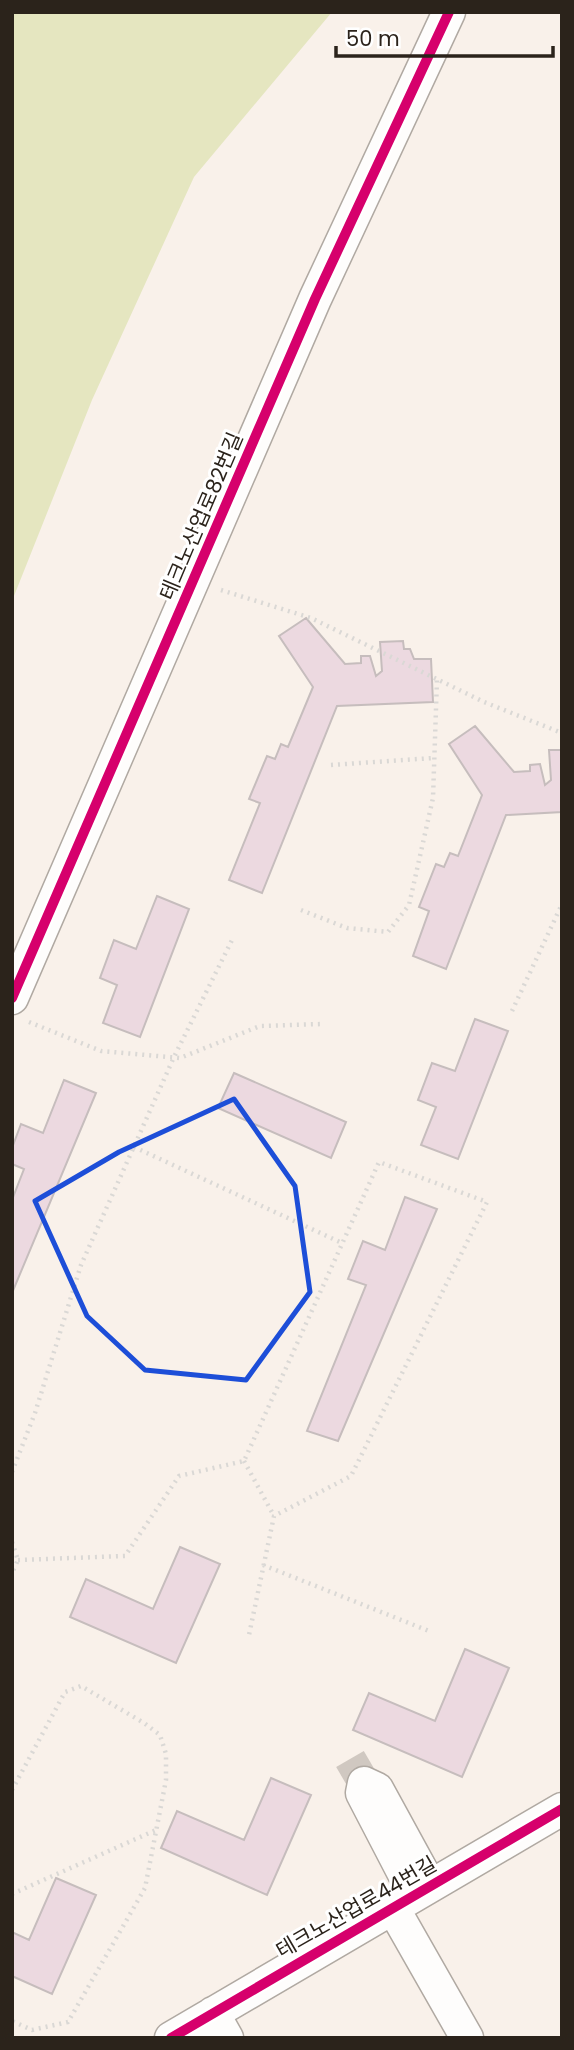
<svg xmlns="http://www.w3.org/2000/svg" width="574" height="2050" viewBox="0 0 574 2050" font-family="Poppins,'Noto Sans KR',sans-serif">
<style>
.green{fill:#e5e6c0}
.building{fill:#ecd9e0;stroke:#c6bdbd;stroke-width:2}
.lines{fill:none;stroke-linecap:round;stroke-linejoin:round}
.street-tunnel{stroke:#d0c8c1;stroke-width:32;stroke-dasharray:32 16;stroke-linecap:butt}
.street-casing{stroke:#b0a9a2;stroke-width:35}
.path{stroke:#dad8d5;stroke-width:4.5;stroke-dasharray:2 5;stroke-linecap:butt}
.street{stroke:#fefdfc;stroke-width:32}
.cycleway-casing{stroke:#fff;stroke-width:15}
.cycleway{stroke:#d6006c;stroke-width:10}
.marked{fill:none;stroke:#1d4ed8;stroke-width:5;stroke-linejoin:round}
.labels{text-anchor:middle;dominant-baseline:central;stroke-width:6;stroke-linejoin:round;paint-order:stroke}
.street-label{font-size:21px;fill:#2b231b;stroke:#fff}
</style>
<rect width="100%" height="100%" fill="#f9f1ea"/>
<path class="green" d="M12,12h320l-138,165 -102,223 -80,201z"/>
<path class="building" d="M306,618l39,46 16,-1v-7h9l6,20 6,-5 -2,-29 23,-1 1,8h6l4,10h17l2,43 -96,4 -75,187 -33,-13 31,-77 -11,-4 18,-43 8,3 6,-15 7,3 25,-60 -34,-51z
M475,726l39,46 16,-1v-6l10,-1 5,21 6,-5 -2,-30h13v62l-56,3 -60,154 -33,-13 16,-45 -10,-4 17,-43 8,3 6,-14 8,3 24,-61 -33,-51z
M157,896l32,13 -49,128 -37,-14 14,-38 -17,-7 14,-38 22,9z
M475,1019l33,12 -50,128 -37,-14 15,-38 -18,-7 14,-37 23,8z
M234,1073l112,49 -15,36 -113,-50z
M64,1080l32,13 -84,200v-93l12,-31 -12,-5v-16l9,-24 22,9z
M405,1197l32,12 -99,232 -31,-10 59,-146 -18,-6 15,-38 22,9z
M180,1547l40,17 -44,99 -106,-46 16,-38 67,30z
M465,1649l44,19 -47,109 -109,-47 16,-37 66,28z
M271,1778l40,17 -44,100 -106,-47 16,-37 67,29z
M56,1878l40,17 -44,99 -40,-18v-44l17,8z"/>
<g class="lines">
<path class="street-tunnel" d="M350,1759l14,24"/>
<defs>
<path id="street" d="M12,998l303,-699 134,-287
M415,1895l-53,-102 2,-10 13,6 53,97
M393,1908l74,130
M213,2013l14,25
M171,2038l391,-229"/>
</defs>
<use href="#street" class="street-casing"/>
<path class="path" d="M221,590l90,28 173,84 78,31
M331,765l102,-7
M301,910l46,18 41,4 21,-27 24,-107 4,-119
M512,1011l50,-107
M29,1022l72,29 79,7 80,-32 62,-2
M134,1147l208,96
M244,1461l30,55
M12,1472l23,-59 46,-148 93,-208 59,-119
M12,1542l6,18 -6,13
M18,1560l107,-4 54,-80 65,-15 135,-299 108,40 -136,274 -77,40 -25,119
M263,1565l166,66
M12,1790l53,-98 16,-6 63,37 16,12 6,19v26l-21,108 -77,134 -36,8 -20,-9
M12,1894l144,-64"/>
<use href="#street" class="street"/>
<defs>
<path id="cycleway" d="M12,998l303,-699 134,-287
M171,2038l391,-229"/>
</defs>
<use href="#cycleway" class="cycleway-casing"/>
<use href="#cycleway" class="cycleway"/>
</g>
<path class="marked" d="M234,1099l61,87 15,106 -64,88 -101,-10 -58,-54 -52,-115 84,-49z"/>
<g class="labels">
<g class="street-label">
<text transform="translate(201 516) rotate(-67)">테크노산업로82번길</text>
<text transform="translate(356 1907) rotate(-30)">테크노산업로44번길</text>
</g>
</g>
<rect width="574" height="2050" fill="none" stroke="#2b231b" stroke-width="28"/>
<path d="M336 46v10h217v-10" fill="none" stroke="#2b231b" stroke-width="3.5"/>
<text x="346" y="46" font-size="21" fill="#2b231b" stroke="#ffffff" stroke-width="5" paint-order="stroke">50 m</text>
</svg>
